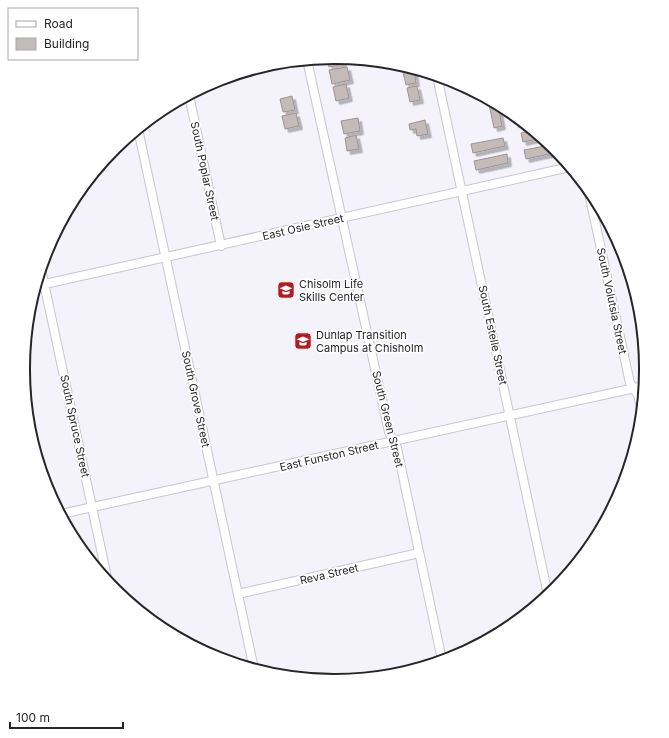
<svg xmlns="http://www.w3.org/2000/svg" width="669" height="738" viewBox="0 0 669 738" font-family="Inter,sans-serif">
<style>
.building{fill:#c4bab8;stroke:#9c9291;filter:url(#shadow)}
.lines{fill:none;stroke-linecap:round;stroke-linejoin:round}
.street-casing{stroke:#c7c6ce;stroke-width:10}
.street{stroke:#fff;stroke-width:8}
.labels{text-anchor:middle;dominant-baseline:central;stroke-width:3.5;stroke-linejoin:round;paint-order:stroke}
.street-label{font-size:11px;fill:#262629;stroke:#fff}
.poi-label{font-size:11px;fill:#262629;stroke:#fff;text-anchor:start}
.rim{fill:none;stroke:#262629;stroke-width:2}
</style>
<defs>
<filter id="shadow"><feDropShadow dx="3.5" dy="3.5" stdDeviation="0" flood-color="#0004"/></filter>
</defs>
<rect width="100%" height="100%" fill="#f4f3fc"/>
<path class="building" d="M327,58h15l1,6 -14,3z
M347,67l3,13 -18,4 -3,-14z
M414,70l2,13 -10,2 -3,-13z
M457,83l10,5 -8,2z
M346,84l3,14 -13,3 -3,-14z
M417,86l3,14 -10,2 -3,-14z
M292,96l3,14 -12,2 -3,-13z
M488,100l10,5 4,21 -8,2z
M296,113l3,13 -14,3 -3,-13z
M513,115l10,7 -8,2z
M358,118l2,13 -16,3 -3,-13z
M425,120l3,14 -11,2 -1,-7 -6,1 -1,-6z
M533,131l9,7 -19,4 -2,-9z
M356,135l3,14 -12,2 -2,-13z
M503,138l2,8 -32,7 -2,-9z
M550,145l8,7 -32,7 -2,-9z
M507,154l1,9 -32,7 -2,-9z"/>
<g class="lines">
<defs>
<path id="street" d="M307,60l82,372 8,16 45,212
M437,76l111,519
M189,95l32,151
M138,129l116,540
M588,189l42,194 8,12 4,16
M41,269l67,313
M36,286l534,-119
M61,514l583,-128
M238,594l181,-41"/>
</defs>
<use href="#street" class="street-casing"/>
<use href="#street" class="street"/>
</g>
<defs>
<symbol id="school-square" viewBox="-11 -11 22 22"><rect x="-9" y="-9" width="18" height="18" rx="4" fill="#af1d22" stroke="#fff"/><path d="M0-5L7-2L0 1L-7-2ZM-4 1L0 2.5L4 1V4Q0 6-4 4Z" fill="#fff"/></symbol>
</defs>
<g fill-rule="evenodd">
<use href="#school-square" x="276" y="280" width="20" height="20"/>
<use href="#school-square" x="293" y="331" width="20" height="20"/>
</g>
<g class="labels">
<g class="street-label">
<text transform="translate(205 171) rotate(78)">South Poplar Street</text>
<text transform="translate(303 227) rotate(-13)">East Osie Street</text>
<text transform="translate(612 301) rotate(78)">South Volutsia Street</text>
<text transform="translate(493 335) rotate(78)">South Estelle Street</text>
<text transform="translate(196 399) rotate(78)">South Grove Street</text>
<text transform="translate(388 419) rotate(76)">South Green Street</text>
<text transform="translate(75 426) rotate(78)">South Spruce Street</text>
<text transform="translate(329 456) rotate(-13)">East Funston Street</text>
<text transform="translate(329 574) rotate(-13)">Reva Street</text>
</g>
<g class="poi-label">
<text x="299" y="284">Chisolm Life<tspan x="299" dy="13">Skills Center</tspan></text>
<text x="316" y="335">Dunlap Transition<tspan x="316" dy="13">Campus at Chisholm</tspan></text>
</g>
</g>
<path d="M0 0H669V738H0ZM334 64H335A304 304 0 0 1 639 368V370A304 304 0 0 1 335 674H334A304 304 0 0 1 30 370V368A304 304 0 0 1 334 64Z" fill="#fff" fill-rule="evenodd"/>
<path class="rim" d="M334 64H335A304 304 0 0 1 639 368V370A304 304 0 0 1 335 674H334A304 304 0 0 1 30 370V368A304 304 0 0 1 334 64Z"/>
<rect x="8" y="8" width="130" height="52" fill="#ffffff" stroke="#a8a8a9"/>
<rect x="16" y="21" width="20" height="6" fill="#ffffff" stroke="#a8a8a9"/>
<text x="44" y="28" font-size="12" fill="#262629">Road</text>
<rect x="16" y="38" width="20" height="12" fill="#c4bab8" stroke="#a8a8a9"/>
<text x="44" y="48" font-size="12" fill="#262629">Building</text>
<path d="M10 722v6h113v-6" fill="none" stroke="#262629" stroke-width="2"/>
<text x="16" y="722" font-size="12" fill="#262629" stroke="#ffffff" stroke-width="3" paint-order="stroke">100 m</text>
</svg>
